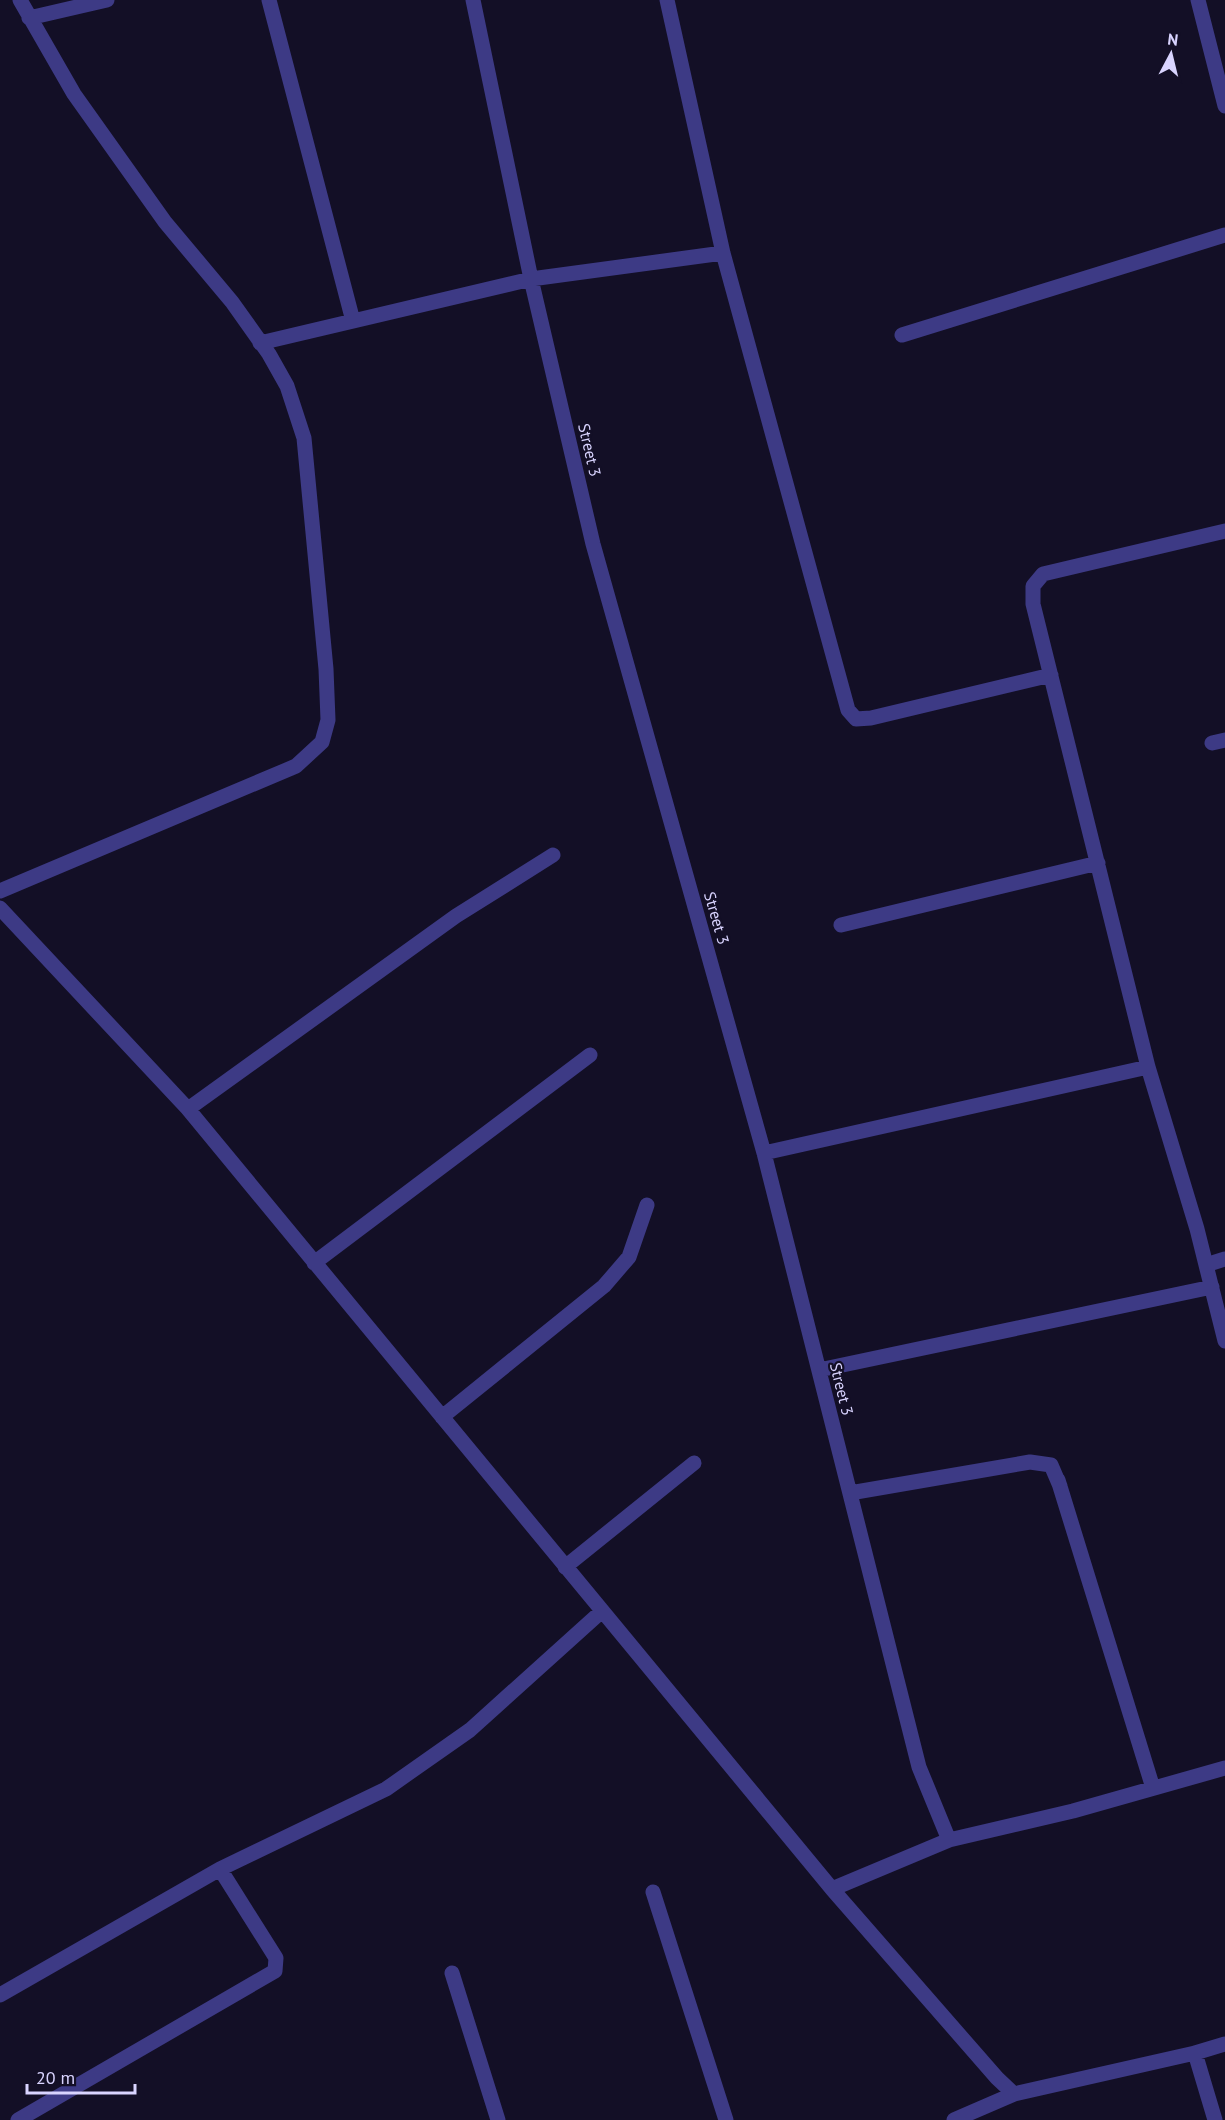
<svg xmlns="http://www.w3.org/2000/svg" width="1225" height="2120" viewBox="0 0 1225 2120" font-family="'PT Sans',sans-serif">
<style>
.lines{fill:none;stroke-linecap:round;stroke-linejoin:round}
.street{stroke:#3d3a85;stroke-width:15}
.labels{text-anchor:middle;dominant-baseline:central;stroke-width:4.5;stroke-linejoin:round;paint-order:stroke}
.street-label{font-size:16px;fill:#d9d4ff;stroke:#130f26}
</style>
<rect width="100%" height="100%" fill="#130f26"/>
<g class="lines">
<path class="street" d="M269,0l84,321
M473,0l58,279 62,265 171,609 155,614 30,73
M667,0l56,253 125,457 8,9 15,-1 180,-43
M1198,0l27,106
M29,18l78,-18
M902,335l323,-100
M260,343l271,-64 192,-26
M1225,531l-182,43 -10,12v18l115,463 49,162 28,112
M1212,743l13,-3
M0,891l296,-125 26,-24 6,-22 -2,-51 -22,-231 -17,-52 -18,-32 -37,-52 -67,-80 -91,-128 -54,-94
M0,908l188,201 644,780 165,189 17,16 181,-41 20,67
M841,925l257,-62
M188,1109l268,-193 97,-61
M764,1153l384,-86
M314,1263l276,-208
M1206,1265l19,-6
M819,1370l393,-83
M442,1417l162,-131 25,-29 18,-52
M1058,1480l95,308
M850,1493l180,-31 21,3 9,21
M565,1567l129,-104
M832,1889l117,-49 124,-29 152,-43
M653,1892l73,228
M452,1973l46,147
M0,1995l220,-126 166,-80 84,-59 132,-119
M1195,2053l30,-9
M18,2120l257,-149 1,-13 -56,-89
M954,2120l60,-26"/>
</g>
<g class="labels">
<g class="street-label">
<text transform="translate(590 450) rotate(77)">Street 3</text>
<text transform="translate(717 918) rotate(74)">Street 3</text>
<text transform="translate(842 1389) rotate(76)">Street 3</text>
</g>
</g>
<g transform="translate(1171 54) rotate(7)" stroke="#130f26" stroke-width="4.5" paint-order="stroke">
<path d="M0-4.5L10 22L0 15L-10 22Z" fill="#d9d4ff"/>
<text y="-9" font-size="16" font-weight="bold" text-anchor="middle" fill="#d9d4ff">N</text>
</g>
<path d="M27 2084v9h108v-9" fill="none" stroke="#d9d4ff" stroke-width="3"/>
<text x="36" y="2084" font-size="18" fill="#d9d4ff" stroke="#130f26" stroke-width="4.5" paint-order="stroke">20 m</text>
</svg>
